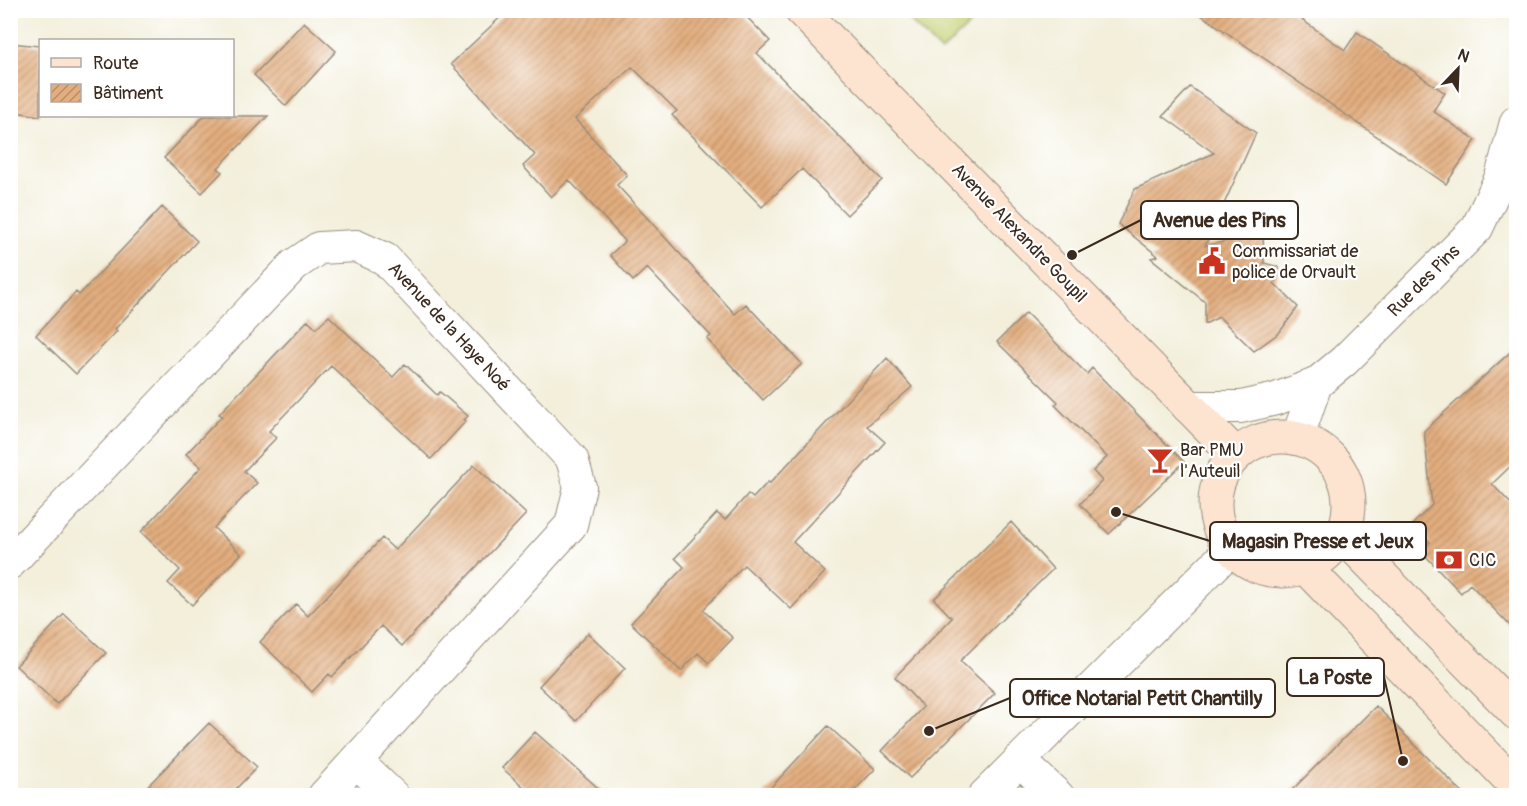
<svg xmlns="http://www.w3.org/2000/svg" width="1527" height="806" viewBox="0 0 1527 806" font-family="Pangolin,sans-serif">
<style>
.garden{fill:#c3d072;stroke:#7f7d48;stroke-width:1.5}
.building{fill:url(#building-hatch)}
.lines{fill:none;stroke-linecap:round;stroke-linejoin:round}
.street-casing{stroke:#978c7c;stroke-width:34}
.secondary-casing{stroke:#978c7c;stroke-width:35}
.street{stroke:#fff;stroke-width:32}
.secondary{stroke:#fde4d1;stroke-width:33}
.labels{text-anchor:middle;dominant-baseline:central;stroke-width:4.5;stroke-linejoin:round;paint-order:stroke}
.street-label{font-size:18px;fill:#3b2a1e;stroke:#fff}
.poi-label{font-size:18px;fill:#3b2a1e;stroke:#fff;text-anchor:start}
.leader{fill:none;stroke:#3b2a1e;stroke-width:2}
.callout-dot{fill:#3b2a1e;stroke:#fff;stroke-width:2}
.callout{fill:#fff;stroke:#3b2a1e;stroke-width:2}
.callout-label{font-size:20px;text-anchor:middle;font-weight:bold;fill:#3b2a1e}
</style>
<defs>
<pattern id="building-hatch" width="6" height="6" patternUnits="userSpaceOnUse" patternTransform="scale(1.5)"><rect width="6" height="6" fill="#e3ae7f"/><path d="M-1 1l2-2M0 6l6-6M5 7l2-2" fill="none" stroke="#b98e67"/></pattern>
</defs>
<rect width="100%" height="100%" fill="#fff"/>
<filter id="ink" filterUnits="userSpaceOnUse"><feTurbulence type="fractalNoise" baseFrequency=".0167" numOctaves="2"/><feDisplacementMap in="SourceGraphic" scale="12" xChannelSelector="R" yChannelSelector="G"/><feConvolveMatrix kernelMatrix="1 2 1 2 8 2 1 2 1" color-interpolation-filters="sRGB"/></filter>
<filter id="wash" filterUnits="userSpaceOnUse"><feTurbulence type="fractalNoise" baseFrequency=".008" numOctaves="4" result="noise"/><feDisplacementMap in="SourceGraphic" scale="24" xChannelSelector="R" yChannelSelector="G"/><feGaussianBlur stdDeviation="1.35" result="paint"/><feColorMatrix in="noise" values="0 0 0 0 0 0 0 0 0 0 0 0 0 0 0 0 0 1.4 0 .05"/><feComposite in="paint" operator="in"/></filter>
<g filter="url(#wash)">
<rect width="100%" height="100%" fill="#f3efdb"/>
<path class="garden" d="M900,11h84l-43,41z"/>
<g id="blocks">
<path class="building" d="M508,10h232l30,31 -13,12 125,127 -35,35 -45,-46 -40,38 -90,-92 5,-4 -45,-44 -57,52 52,56 -10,10 118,129 11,-10 56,60 -39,36 -56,-61 4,-3 -64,-68 -14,13 -23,-26 15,-14 -56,-61 -18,17 -28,-31 12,-11 -84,-91z
M1194,10h94l57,40 12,-18 88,61 -12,18 43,29 -30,44z
M304,22l32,29 -50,55 -32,-31z
M10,43l30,3v70l-30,-5z
M1190,87l66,46 -51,113 58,-13 1,30 15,4 -5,16 24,24 -19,26 -25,18 -35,-34 -14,7v-22l-54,-44 7,-2 -40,-32 17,-35 79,-36 -51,-37z
M204,116h64l-50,52 4,4 -20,21 -38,-35z
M162,207l35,34 -82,88 2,2 -41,43 -40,-39 40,-43 3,3z
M1026,313l61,61 5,-6 92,94 -75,72 -29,-30 22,-23 -9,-10 14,-14 -52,-52 3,-3 -61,-60z
M329,316l64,61 12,-13 32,31 3,-3 28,24 -4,4 2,1 -35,38 -100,-93 -62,65 7,7 -32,33 13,12 -43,45 27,26 -49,51 -24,-22 12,-13 -39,-38 60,-65 -15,-13 36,-38 -3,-2 89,-94 8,8z
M1516,347v114l-24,23 24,25v123l-46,-48 -9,9 -40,-42 9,-9 -17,-18 19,-19 -8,-74z
M887,358l25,29 -45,39 18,16 -92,100 32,30 -34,37 -47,-44 -41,45 30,28 -24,25 -11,-10 -17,18 -50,-48 53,-56 -9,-9 42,-45 8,7 23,-26 5,4 15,-16 2,1z
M474,465l52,49 -124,132 -21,-20 -49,51 -3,-3 -17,18 -52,-50 36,-38 12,12 74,-78 13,12z
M1011,522l42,47 -93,92 35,32 -85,85 -28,-27 41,-44 -28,-30 57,-59 -18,-19z
M64,614l42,39 -49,51 -41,-38z
M588,633l37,35 -49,53 -37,-35z
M1376,706l89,89h-178z
M209,723l48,44 -27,28h-91z
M828,726l47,43 -25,26h-86z
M535,732l71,63h-73l-31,-27z"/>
</g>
</g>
<g filter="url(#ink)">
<use href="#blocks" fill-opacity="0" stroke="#978c7c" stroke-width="1.5"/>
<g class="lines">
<defs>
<path id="street" d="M1501,177l15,-55
M1188,407h53l35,-8 40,-15
M1297,439l19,-55 28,-23 133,-133 24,-51 15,7
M10,563l284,-298 25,-17 37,-2 29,13 187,200 8,28 -9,38 -247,271
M1019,760l39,36
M357,762l36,34
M984,796l248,-248"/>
<path id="secondary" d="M801,10l435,445
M1215 504a67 67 0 1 1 134 0a67 67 0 1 1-134 0Z
M1342,535l174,178
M1305,567l211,219"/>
</defs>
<use href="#street" class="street-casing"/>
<use href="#secondary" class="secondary-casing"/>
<use href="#street" class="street"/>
<use href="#secondary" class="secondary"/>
</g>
</g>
<defs>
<symbol id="civic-bare" viewBox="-9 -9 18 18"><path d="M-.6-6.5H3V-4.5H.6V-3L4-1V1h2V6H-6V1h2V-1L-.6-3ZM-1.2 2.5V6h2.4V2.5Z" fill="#c8321e" stroke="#fff" stroke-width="2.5" paint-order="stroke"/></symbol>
<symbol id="bar-bare" viewBox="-9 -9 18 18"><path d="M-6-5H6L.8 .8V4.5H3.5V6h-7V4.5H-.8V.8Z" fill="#c8321e" stroke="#fff" stroke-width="2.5" paint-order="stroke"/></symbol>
<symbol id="bank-bare" viewBox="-9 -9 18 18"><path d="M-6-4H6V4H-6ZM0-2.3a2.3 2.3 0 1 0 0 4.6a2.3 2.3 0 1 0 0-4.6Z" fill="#c8321e" stroke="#fff" stroke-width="2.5" paint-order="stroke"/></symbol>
</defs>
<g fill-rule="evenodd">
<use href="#civic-bare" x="1193" y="242" width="38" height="38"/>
<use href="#bar-bare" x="1141" y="441" width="38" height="38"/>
<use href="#bank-bare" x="1430" y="541" width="38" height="38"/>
</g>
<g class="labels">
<g class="street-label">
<text transform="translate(1019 233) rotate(46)">Avenue Alexandre Goupil</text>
<text transform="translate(1424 281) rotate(-45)">Rue des Pins</text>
<text transform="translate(449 327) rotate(47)">Avenue de la Haye Noé</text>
</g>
<g class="poi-label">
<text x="1232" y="251">Commissariat de<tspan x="1232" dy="21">police de Orvault</tspan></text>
<text x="1180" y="450">Bar PMU<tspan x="1180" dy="21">l'Auteuil</tspan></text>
<text x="1469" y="560">CIC</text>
</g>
</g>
<path class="leader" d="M1072 255L1141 220M1116 512L1210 541M1403 761L1384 677M929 731L1010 698"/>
<g class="callout-dot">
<circle cx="1072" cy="255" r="6"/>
<circle cx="1116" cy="512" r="6"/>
<circle cx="1403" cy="761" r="6"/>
<circle cx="929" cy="731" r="6"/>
</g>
<g class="callout">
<rect x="1141" y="201" width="157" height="38" rx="6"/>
<rect x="1210" y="522" width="216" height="38" rx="6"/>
<rect x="1287" y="658" width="97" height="38" rx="6"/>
<rect x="1010" y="679" width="265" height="38" rx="6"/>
</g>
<g class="callout-label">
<text x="1219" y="227">Avenue des Pins</text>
<text x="1318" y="548">Magasin Presse et Jeux</text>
<text x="1335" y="684">La Poste</text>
<text x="1142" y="705">Office Notarial Petit Chantilly</text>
</g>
<rect width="1527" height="806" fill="none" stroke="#fff" stroke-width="36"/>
<rect x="39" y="39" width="195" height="78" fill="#ffffff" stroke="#b1aaa5" stroke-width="1.5"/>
<rect x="51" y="58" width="30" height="9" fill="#fde4d1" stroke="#b1aaa5" stroke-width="1.5"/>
<text x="93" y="69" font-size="18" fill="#3b2a1e">Route</text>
<rect x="51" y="84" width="30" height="18" fill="url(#building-hatch)" stroke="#b1aaa5" stroke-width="1.5"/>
<text x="93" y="99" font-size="18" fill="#3b2a1e">Bâtiment</text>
<g transform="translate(1458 69) rotate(23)" stroke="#ffffff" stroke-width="4.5" paint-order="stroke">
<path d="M0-4.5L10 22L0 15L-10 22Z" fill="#3b2a1e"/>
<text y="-9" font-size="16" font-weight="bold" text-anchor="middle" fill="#3b2a1e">N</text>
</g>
</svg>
